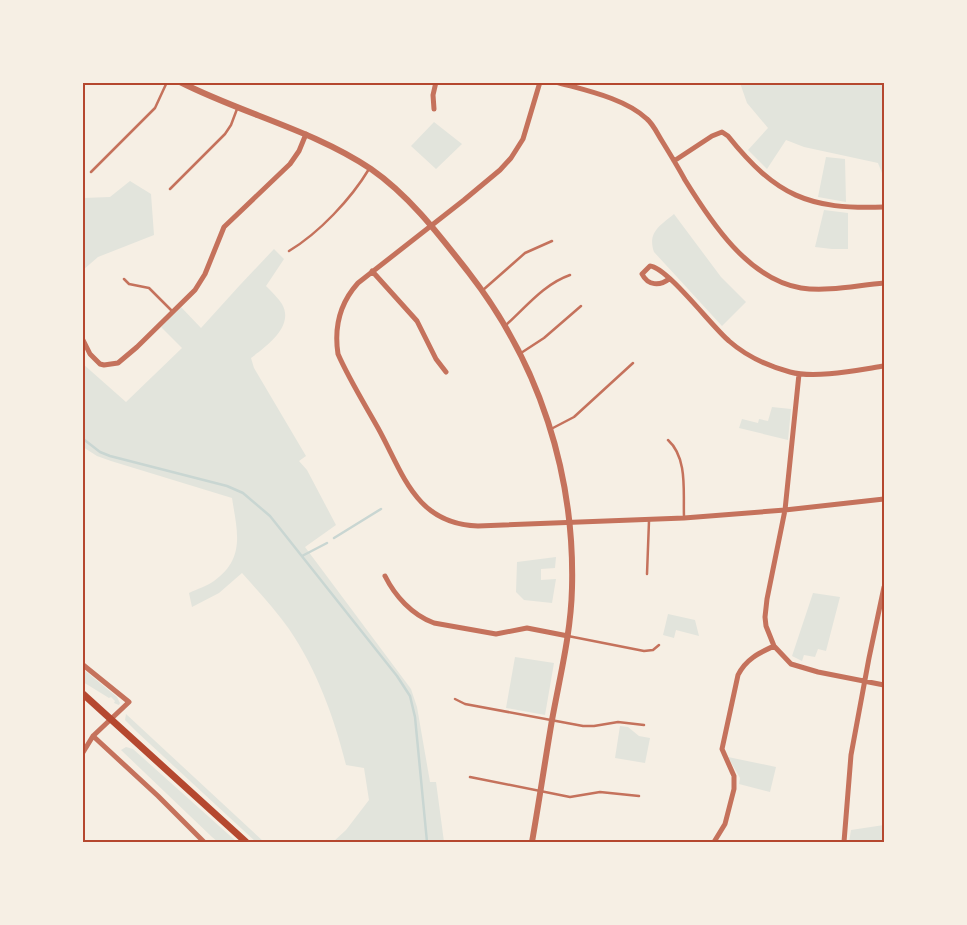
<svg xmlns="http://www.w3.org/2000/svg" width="967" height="925" viewBox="0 0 967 925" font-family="'Nunito Sans',sans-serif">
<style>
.green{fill:#e2e4dc}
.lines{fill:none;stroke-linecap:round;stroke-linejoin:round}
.stream{stroke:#c9d6d2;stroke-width:2.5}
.service{stroke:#c5725c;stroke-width:2.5}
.minor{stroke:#c5725c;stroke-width:5}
.tertiary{stroke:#c5725c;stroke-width:6}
.secondary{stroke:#b5482f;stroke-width:7}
.neatline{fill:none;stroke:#b5482f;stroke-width:2}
</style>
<rect width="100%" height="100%" fill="#f6efe4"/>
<path class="green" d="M740,83l144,1v94l-6,-15 -74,-16 -18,-7 -19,29 -19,-19 20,-22 -21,-25z
M434,122l28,22 -26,25 -25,-23z
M826,157l19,2 1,43 -28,-5z
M130,181l21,13 3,41 -56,22 -15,13v-72l27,-1z
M824,210l24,3v36h-16l-17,-2z
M674,214l47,63 25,25 -24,24 -68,-74c-7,-20 7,-27 20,-38z
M274,249l10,10 -18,27c6,6 12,12 16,18 13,23 -17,43 -31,54l3,10 52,88 -7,5 8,9 29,55 -31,22 106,142 6,18 13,75h6l8,60h-111l13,-12 23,-30 -5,-32 -18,-3c-12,-48 -29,-95 -57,-136 -14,-20 -31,-38 -47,-56l-23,20 -27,14 -3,-14c8,-4 18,-7 25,-12 32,-23 23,-50 18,-83l-121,-37 -14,-5 -14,-9v-83l43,38 56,-54 -21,-21 20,-20 20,21 39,-43z
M772,407l19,2 -3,31 -49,-12 3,-9 16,4 1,-4 9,2z
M556,557l-1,11 -14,1v11l15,-1 -4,24 -28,-3 -8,-8 1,-30z
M813,593l27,4 -14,54 -8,-2 -3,8 -11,-2 -2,6 -10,-5z
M668,614l27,6 4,16 -23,-6 -2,8 -11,-3z
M515,657l39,6 -9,52 -39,-7z
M83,669l34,28 3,6 -1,2 -5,-2 1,-2 -4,-4 -2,1 -26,-16z
M126,714l138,128h-8l-119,-110 -12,-12z
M620,726l8,1 11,9 11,2 -5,25 -30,-5z
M126,747l7,2 104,93h-19l-6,-5 -91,-87z
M728,757l48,10 -6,25 -31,-8 1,-6z
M884,825v17h-35l2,-12z"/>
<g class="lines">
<path class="stream" d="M82,438l18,14 10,4 117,30 16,7 27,23 127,160 13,20 5,21 12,125
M334,538l47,-29
M302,556l25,-13"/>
<path class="service" d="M82,83l1,-1
M91,172l64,-64 12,-26
M170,189l55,-55 6,-9 6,-16
M289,251c30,-18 62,-52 80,-82
M124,279l5,5 20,4 23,23
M483,290l42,-37 27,-12
M506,325c20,-18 38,-41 64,-50
M521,353l23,-15 37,-32
M551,429l23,-12 59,-54
M668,440c20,18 15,52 16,77
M647,574l2,-53
M568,636l76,15 9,-1 6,-5
M455,699l10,5 118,22h11l24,-4 26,3
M470,777l100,20 30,-5 39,4"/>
<path class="minor" d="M540,82l-17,57 -12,19 -11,12 -36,30 -106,83c-18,20 -24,45 -20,71 11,25 26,49 40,74 25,45 37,96 100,98l206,-8 101,-8 99,-11
M556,82c28,8 69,16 91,37 6,5 10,14 15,22 8,13 16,26 23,39 26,42 63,99 116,108 27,4 57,-3 83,-5
M434,109l-1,-14 3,-13
M674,161l38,-25 10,-4 6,4c48,60 81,74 156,71
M372,271l45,50 19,38 10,13
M669,279c-9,7 -21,7 -27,-5l8,-8c17,1 63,62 79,75 17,15 39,25 61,31 25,7 68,-2 94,-6
M83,340l7,14 10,10 4,1 14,-2 19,-16 58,-57 10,-16 19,-47 66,-63 9,-13 7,-17
M799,374l-14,136 -18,89 -2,18 1,9 8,20 17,18 27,8 66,13
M385,576c10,20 27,39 49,47l62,11 31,-6 41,8
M82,664l47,38 -36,34 -11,18
M93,736l65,60 46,46
M714,842l11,-18 9,-35v-13l-12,-27 16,-74c8,-16 21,-22 36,-29
M844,842l7,-87 18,-97 15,-71"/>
<path class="tertiary" d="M180,82c63,32 133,48 191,87 39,27 69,67 98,104 70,90 106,201 103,315 -1,45 -12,88 -20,132 -7,41 -13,82 -20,122"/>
<path class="secondary" d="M82,693l164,149"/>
</g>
<rect width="967" height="925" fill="none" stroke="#f6efe4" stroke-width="168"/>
<rect x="84" y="84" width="799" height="757" class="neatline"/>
</svg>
